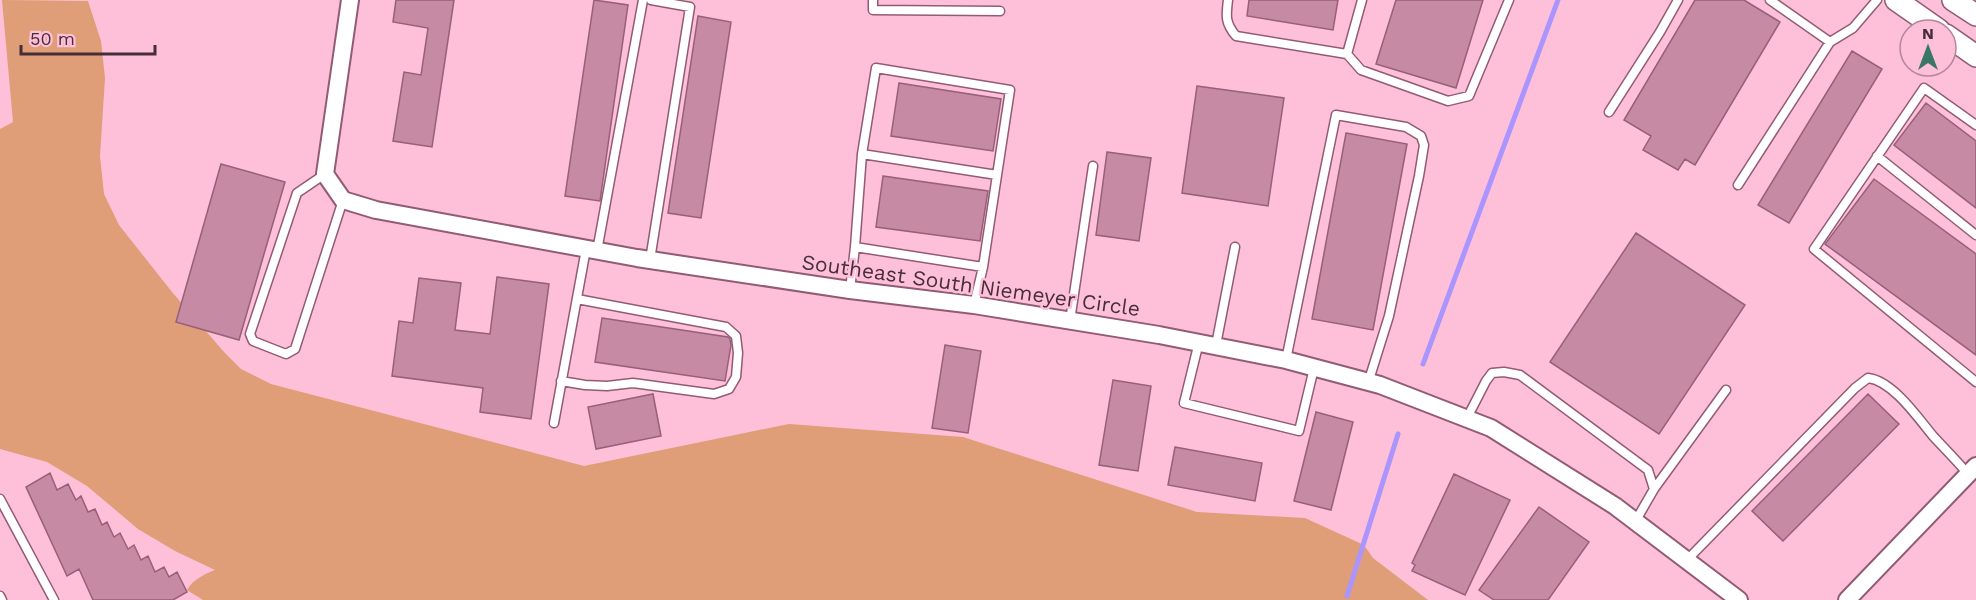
<svg xmlns="http://www.w3.org/2000/svg" width="1976" height="600" viewBox="0 0 1976 600" font-family="'Work Sans',sans-serif">
<style>
.green{fill:#df9e77}
.lines{fill:none;stroke-linecap:round;stroke-linejoin:round}
.stream{stroke:#aa94fd;stroke-width:5}
.building{fill:#c68aa4;stroke:#975f78;stroke-width:1.5}
.service-casing{stroke:#925b74;stroke-width:11}
.minor-casing{stroke:#925b74;stroke-width:20}
.tertiary-casing{stroke:#925b74;stroke-width:24}
.service{stroke:#fff;stroke-width:8}
.minor{stroke:#fff;stroke-width:16}
.tertiary{stroke:#fff;stroke-width:21}
.labels{text-anchor:middle;dominant-baseline:central;stroke-width:5;stroke-linejoin:round;paint-order:stroke}
.street-label{font-size:21px;fill:#462e38;stroke:#febfd9}
</style>
<rect width="100%" height="100%" fill="#febfd9"/>
<path class="green" d="M2,0l86,1 13,40 4,37 -5,78 4,38 15,31 53,67 52,60 17,17 30,15 313,82 205,-42 174,13 234,75 108,6 59,27 9,13 55,42h-1225l-16,-10c6,-11 18,-16 28,-20l-40,-19 -37,-22 -51,-43 -40,-24 -47,-13v-320l13,-7z"/>
<g class="lines">
<path class="stream" d="M1423,364l135,-364
M1347,596l51,-162"/>
</g>
<path class="building" d="M396,0h58l-22,147 -39,-6 11,-69 17,3 7,-47 -35,-6z
M594,0l34,5 -28,196 -35,-5z
M1249,0h89l-5,30 -86,-14z
M1396,0h87l-27,88 -80,-24z
M1695,0h49l36,22 -85,143 -10,-6 -7,11 -35,-20 8,-14 -27,-16z
M698,16l33,6 -30,196 -33,-5z
M1852,51l30,18 -93,154 -31,-18z
M899,83l102,16 -8,52 -102,-15z
M1197,86l87,12 -16,108 -86,-13z
M1926,103l50,38v67l-82,-63z
M1346,133l61,11 -34,186 -61,-11z
M1107,152l44,6 -12,83 -43,-6z
M221,164l64,18 -46,158 -63,-18z
M883,176l105,15 -8,50 -104,-14z
M1874,179l102,75v101l-151,-111z
M1636,233l109,72 -86,129 -109,-72z
M497,277l52,7 -18,135 -51,-7 3,-24 -91,-12 7,-55 14,2 6,-45 42,5 -6,47 35,4z
M602,318l126,19 2,2 1,6 -6,36 -130,-19z
M945,345l36,6 -13,82 -36,-5z
M1113,380l38,6 -13,85 -39,-6z
M653,394l8,42 -65,13 -8,-42z
M1868,394l31,30 -116,117 -31,-30z
M1316,412l37,10 -22,88 -37,-9z
M1175,447l87,16 -7,38 -87,-16z
M50,473l7,17 11,-6 8,16 5,-4 7,16 7,-3 7,16 5,-3 7,15 6,-4 8,16 6,-4 7,15 7,-4 7,16 9,-5 5,10 8,-5 10,20 -14,8h-80l-14,-31 -12,7 -41,-89z
M1454,474l56,26 -45,95 -53,-24 3,-6 -3,-2z
M1539,507l50,35 -41,58h-54l-15,-10z"/>
<g class="lines">
<defs>
<path id="service" d="M873,0v10l127,1
M1228,0c-2,16 -3,23 8,36l111,18 15,-54
M1830,42l23,-14 24,-28
M1347,54l14,16 87,31 21,-5 40,-96
M1609,112l51,-80 18,-32
M1976,125l-52,-37 -110,161 162,133
M862,154l135,21
M1877,156l99,79
M325,174l-28,19 -47,141 3,7 33,13 9,-5 48,-149
M1738,185l92,-143 -60,-42
M855,247l128,20
M597,251l46,-251
M650,260l40,-253 -39,-7
M850,290l5,-43 7,-93 14,-86 134,22 -27,177 -9,38
M1070,321l23,-155
M1199,342l-15,61 115,28 15,-63
M1216,345l19,-98
M1286,360l50,-245 70,12 15,9 3,9 -5,31 -30,140 -21,67
M561,381l24,4 22,1 26,-3 81,11 15,-5 7,-12 2,-24 -2,-17 -10,-9 -149,-28
M1467,418l19,-37 6,-8 12,-1 16,3 128,95 6,19 -19,33
M554,423l32,-174
M1654,489l72,-99
M0,499l54,101
M1687,560l168,-172 13,-10c25,3 50,40 65,58 12,13 24,25 35,38
M0,596l2,4"/>
<path id="minor" d="M350,0l-25,174 18,26 33,10 261,48 213,32 124,15 185,30 127,25 94,25 111,43 124,78 124,94
M1847,600l129,-134"/>
<path id="tertiary" d="M1896,0l43,30
M1953,0l23,15
M1946,35l30,21"/>
</defs>
<use href="#service" class="service-casing"/>
<use href="#minor" class="minor-casing"/>
<use href="#tertiary" class="tertiary-casing"/>
<use href="#service" class="service"/>
<use href="#minor" class="minor"/>
<use href="#tertiary" class="tertiary"/>
</g>
<g class="labels">
<g class="street-label">
<text transform="translate(971 285) rotate(8)">Southeast South Niemeyer Circle</text>
</g>
</g>
<g transform="translate(1928 48)"><circle r="28" fill="#febfd9" stroke="#b48599" stroke-width="1.5"/>
<path d="M0-4.5L10 22L0 15L-10 22Z" fill="#387765"/>
<text y="-9" font-size="16" font-weight="bold" text-anchor="middle" fill="#462e38">N</text>
</g>
<path d="M21 45v9h134v-9" fill="none" stroke="#462e38" stroke-width="3"/>
<text x="30" y="45" font-size="18" fill="#462e38" stroke="#febfd9" stroke-width="4.5" paint-order="stroke">50 m</text>
</svg>
